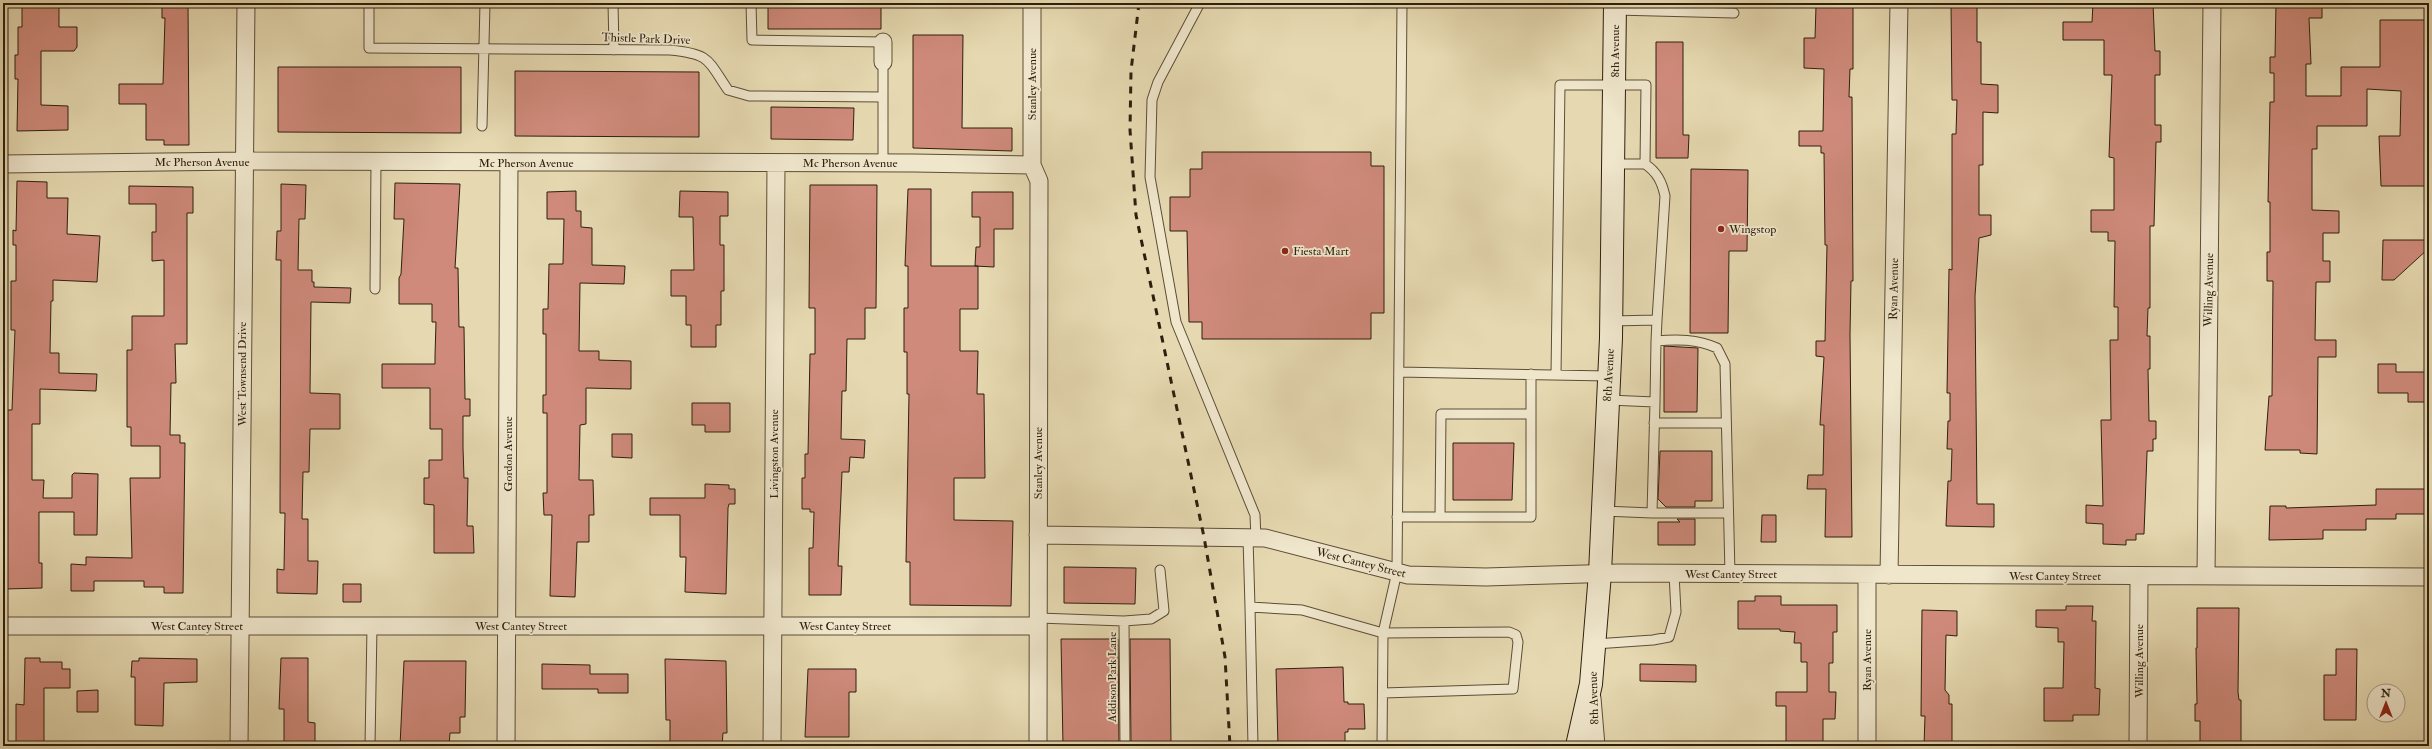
<svg xmlns="http://www.w3.org/2000/svg" width="2432" height="749" viewBox="0 0 2432 749" font-family="'IM FELL Double Pica',serif">
<style>
.building{fill:#cf8a7b;stroke:#2e1f0d}
.lines{fill:none;stroke-linecap:round;stroke-linejoin:round}
.lane-casing{stroke:#5c4e36;stroke-width:11}
.street-casing{stroke:#5c4e36;stroke-width:19}
.secondary-casing{stroke:#2e1f0d;stroke-width:24}
.lane{stroke:#efe6cc;stroke-width:9}
.street{stroke:#efe6cc;stroke-width:17}
.secondary{stroke:#efe6cc;stroke-width:22}
.rail{stroke:#2e1f0d;stroke-width:3;stroke-dasharray:7 7;stroke-linecap:butt}
.poi-dot{fill:#8f2418;stroke:#efe6cc;stroke-width:1.5}
.labels{text-anchor:middle;dominant-baseline:central;stroke-width:3.5;stroke-linejoin:round;paint-order:stroke}
.street-label{font-size:12px;fill:#2e1f0d;stroke:#efe6cc}
.poi-label{font-size:12px;fill:#2e1f0d;stroke:#efe6cc;text-anchor:start}
</style>
<rect width="100%" height="100%" fill="#e6d9b1"/>
<filter id="stains"><feTurbulence type="fractalNoise" baseFrequency=".005" numOctaves="4"/><feColorMatrix values="0 0 0 0 .2 0 0 0 0 .09 0 0 0 0 .02 0 0 0 .5 -.17"/></filter>
<radialGradient id="worn" r=".72"><stop offset=".6" stop-color="#630" stop-opacity="0"/><stop offset="1" stop-color="#630" stop-opacity=".3"/></radialGradient>
<path class="building" d="M22,3h30v4h7v20h18v20l-3,4h-33v54l27,1v24l-51,1 1,-52h-3v-24h3v-28h4z
M162,3h26l1,142h-25v-5h-18v-36h-27v-20h44l2,-66h-3z
M768,3h113v26h-113z
M1828,3h25v66h-3l-1,28h3l1,184h-2l-1,53 2,203h-27l1,-48h-19l1,-14h15l1,-50h-4l4,-68 -8,-1v-15h9l2,-96h-2l-1,-92h-3v-7h-22v-15h24l1,-62 -20,-1v-30h11l1,-32 12,1z
M1951,3h26v39h4v42l17,1v28l-15,-1v53h-4v50h12v20l-12,3 -4,58 2,208h17v23l-48,-1 2,-45h3l1,-32h-5l1,-28h2v-28h-3l2,-124 3,1v-136h4l1,-34h-5z
M2093,3h60l2,48h5v24h-5v50h6v17h-5l-2,84h-4v82h-2l-1,28h3v33h-2l1,52h7v18h-3v12h-6v2l-3,81h-8v6h-10v5l-23,-1v-20l-17,-1v-18l17,1 -2,-86h10l-1,-80h8v-33h-4l1,-66h-7v-9h-17v-22h23v-52l-5,-1 3,-82h-8v-35h-41v-18h29z
M2276,3h46v15h-13l2,46h-5v32h35v-29h39v-47h49v166h-48l-2,-50h21l1,-45 -34,-2v37h-50v23h-5v61l27,1v22h-16v28h7v21h-14l-1,58h21v17h-18l-1,97 -17,-1v-3h-35l4,-54h3l1,-115h-6v-29h3v-50h-2l2,-100h4v-29h-4v-16h5z
M913,35h50l-1,93h50v23l-99,-3z
M1656,42h27v93h6l-1,23h-32z
M278,67h183v66l-183,-1z
M515,71l184,1v65l-184,-1z
M771,107l83,1 -1,32 -82,-1z
M1202,152h169v14h13v147h-13v26h-169v-17h-13l-2,-91h-17v-34h20v-28h12z
M1691,169l57,1 -1,81h-18l-1,82h-38z
M17,181l30,1v16h21l-1,36 33,2 -3,46 -44,-2v21h-2l-1,52h9v20l38,1 -1,17 -56,-2v35h-8v56h12l-1,18h29v-23l2,-2 24,1 -1,61h-23v-23h-35v51h3v25l-37,1 2,-134h-2v-21l1,-24h6l3,-80h-4v-49h5v-36h-3v-15l3,1z
M395,183l65,1 -5,84h3l1,59h5l1,72h5v17h-7v32l1,30h4l-1,48h6l1,27h-40v-48l-10,-1v-26h5v-18h13v-31h-12v-41h-48v-24h53v-8l1,-34h-4v-18h-33v-26l2,-4 3,-55h-10z
M281,184l25,1 -1,34h-6l-1,51h14v12h2v5l37,1 -1,15 -39,-1 -1,91 30,1v35h-30l-1,43h-6l-1,47h6v42h10l-1,33 -40,-1v-24l7,1 1,-57h-5v-12l1,-241h-5l1,-29h4z
M810,185h67l-1,123h-11v31h-18l-1,52h-4l-1,48 24,1 -1,18 -14,-1 -1,15h-7l-4,94h4l-1,29h-32v-47h4l1,-36h-4v-3h-8v-31h3v-24h3l2,-100h5v-46h-6z
M129,186l64,1v26h-6v131h-12l1,39h-5l-1,52h10v8h5l-2,150h-19v-6h-20v-6h-50v10h-23v-27l15,1v-8l46,1 -2,-80h30v-32h-29v-19h-4v-77h5v-34h32v-56l-12,1v-29h4v-28h-27z
M908,189h23v77h47v43h-18v42h18l-1,43h7l1,84h-31v42l59,1 -2,85 -101,-1v-43h-4l3,-168h-2v-42h-3v-44h4v-42h-3z
M576,191v20h5v16l11,1v37l33,1 -1,18 -44,-1 -1,68h20v9l32,1v28l-45,-1v36l-6,1 -1,55h14l1,35h-5v27h-12l-2,55 -25,-1 2,-81h-8l-1,-22h4v-80h-4v-18h3v-61h-3v-25h5l1,-45h14l1,-45h-17v-27z
M680,191l48,1v24h-8v29h4v46h-3v34h-5v22h-25v-22h-5v-29h-15v-26h23l-1,-53h-14z
M972,192h41v37h-19v38l-19,-1 1,-19h4v-30h-8z
M2383,240h46v8l-35,32h-12z
M1664,346l34,2 -1,64h-33z
M2378,364h18v8h33v30h-21v-9h-30z
M692,403h38v29h-25v-7h-13z
M612,434h20v24l-20,-1z
M1453,443h61l-2,57h-59z
M1660,451h52v50h-17v6h-29l-8,-8z
M705,484l24,1v4h6v15h-6l-1,4 -2,86 -41,-2 1,-35h-6v-42h-30v-17h55z
M2376,489h53v25h-33v5h-30v11h-43v9l-54,1 1,-34h16v2l90,-3z
M1762,515h14v27h-15z
M1677,519h18v26h-37v-23h22z
M1064,567l72,1 -1,36 -71,-1z
M343,584h18v18h-18z
M1755,596h26v9h56v27h-4v31h-4v29h7l-1,27h-12v27h-37v-40h-10v-14h31v-30h-6v-19h-7l1,-11 -15,-1v-2h-42v-28h17z
M2066,606h27l-1,15h4l-1,67 5,1 -1,26h-26v6h-29v-33h19l1,-46h-6v-14l-22,-1v-17h30z
M2197,608h42l-1,84 1,8h2v46h-41v-25h-5v-17h2l-1,-56h1z
M1922,610l35,1v25l-11,-1 -1,55 4,5v9h3v42h-28l1,-30h-4z
M1061,639h57l1,107h-56z
M1130,639h40l1,107h-40z
M2336,649h21l-1,71h-32v-45h12z
M25,658h15v4h22v7h8v19h-26v58h-28v-42l8,1z
M139,658l58,1v23l-33,1 -1,43 -28,-1v-48h-4l1,-16h7z
M281,658h27v64l7,1v23h-31v-37h-5z
M665,659l61,2 1,72h-4l-1,13h-52v-26h-4z
M404,661h62l-1,56h-5v16h-10l-1,13h-49z
M542,664l48,1v9h38v19h-30v-4h-56z
M1640,664l56,1v17l-56,-1z
M1343,667l1,35h4v2h16l1,25h-17v3h-3v14h-67l-2,-77z
M808,669h48v23h-7v45h-44z
M98,690v22h-21v-21z"/>
<g class="lines">
<defs>
<path id="lane" d="M369,3v45l301,2c40,4 37,9 58,40l21,6 134,1
M613,3l1,47
M751,3l1,37 131,2
M1200,3l-42,79 -6,18 -2,77 26,145 79,193 1,23
M1615,10l119,3
M883,62v101
M482,126l3,-123
M375,289l1,-127
M1611,321l46,-1 8,-124c-3,-14 -8,-24 -20,-32
M1656,341l1,-21
M1399,372l210,4
M1556,375l4,-290h86l-1,79h-32
M1608,400l47,2 1,-61c21,-2 41,-2 61,7l8,16 5,210
M1654,423h72
M1603,511l49,2 3,-111
M1652,513h76
M1397,517h134v-143
M1440,517l1,-103h90
M1248,538l2,69 52,3 81,23 126,-1 7,3 2,7 -5,47 -130,4
M1250,607l3,139
M1038,618l86,3 1,125
M1124,621l27,-2 13,-8 -4,-41
M1595,644l58,-4 16,-3 7,-25 -2,-38
M370,746l2,-120
M1382,746l1,-113 14,-61 5,-569"/>
<path id="street" d="M1032,3v162
M883,42v20
M3,164l241,-3 670,2 118,2 7,16 -1,565
M1038,535l227,3 143,37 78,2 133,-4 810,4
M1889,575l10,-572
M2206,576l6,-573
M3,626h1035
M1592,698l4,48
M239,746l7,-743
M506,746l3,-583
M772,746l4,-583
M1867,746v-171
M2138,746l1,-170"/>
<path id="secondary" d="M1577,746l14,-62 9,-111 11,-235 4,-335"/>
</defs>
<use href="#lane" class="lane-casing"/>
<use href="#street" class="street-casing"/>
<use href="#secondary" class="secondary-casing"/>
<use href="#lane" class="lane"/>
<use href="#street" class="street"/>
<use href="#secondary" class="secondary"/>
<path class="rail" d="M1139,3l-8,68 -1,59 6,85 68,322 21,120 5,89"/>
</g>
<g class="poi-dot">
<circle cx="1721" cy="229" r="4"/>
<circle cx="1285" cy="251" r="4"/>
</g>
<g class="labels">
<g class="street-label">
<text transform="translate(646 39) rotate(2)">Thistle Park Drive</text>
<text transform="translate(1615 51) rotate(-90)">8th Avenue</text>
<text transform="translate(1032 84) rotate(-90)">Stanley Avenue</text>
<text x="202" y="162">Mc Pherson Avenue</text>
<text x="526" y="163">Mc Pherson Avenue</text>
<text x="850" y="163">Mc Pherson Avenue</text>
<text transform="translate(1894 289) rotate(-89)">Ryan Avenue</text>
<text transform="translate(2209 290) rotate(-89)">Willing Avenue</text>
<text transform="translate(242 374) rotate(-90)">West Townsend Drive</text>
<text transform="translate(1609 375) rotate(-87)">8th Avenue</text>
<text transform="translate(508 454) rotate(-90)">Gordon Avenue</text>
<text transform="translate(774 454) rotate(-90)">Livingston Avenue</text>
<text transform="translate(1038 463) rotate(-90)">Stanley Avenue</text>
<text transform="translate(1361 563) rotate(14)">West Cantey Street</text>
<text x="1731" y="574">West Cantey Street</text>
<text x="2055" y="576">West Cantey Street</text>
<text x="197" y="626">West Cantey Street</text>
<text x="521" y="626">West Cantey Street</text>
<text x="845" y="626">West Cantey Street</text>
<text transform="translate(1867 660) rotate(-90)">Ryan Avenue</text>
<text transform="translate(2139 661) rotate(-90)">Willing Avenue</text>
<text transform="translate(1112 677) rotate(-90)">Addison Park Lane</text>
<text transform="translate(1594 698) rotate(-92)">8th Avenue</text>
</g>
<g class="poi-label">
<text x="1729" y="229">Wingstop</text>
<text x="1293" y="251">Fiesta Mart</text>
</g>
</g>
<rect width="2432" height="749" fill="none" stroke="#e6d9b1" stroke-width="16"/>
<rect x="4" y="4" width="2424" height="741" fill="none" stroke="#2e1f0d" stroke-width="2"/>
<rect x="8" y="8" width="2416" height="733" fill="none" stroke="#2e1f0d"/>
<g transform="translate(2386 703)"><circle r="19" fill="#efe6cc" stroke="#a29680"/>
<path d="M0-3L7 15L0 10L-7 15Z" fill="#8f2418"/>
<text y="-6" font-size="11" font-weight="bold" text-anchor="middle" fill="#2e1f0d">N</text>
</g>
<rect width="100%" height="100%" filter="url(#stains)"/>
<rect width="100%" height="100%" fill="url(#worn)"/>
</svg>
